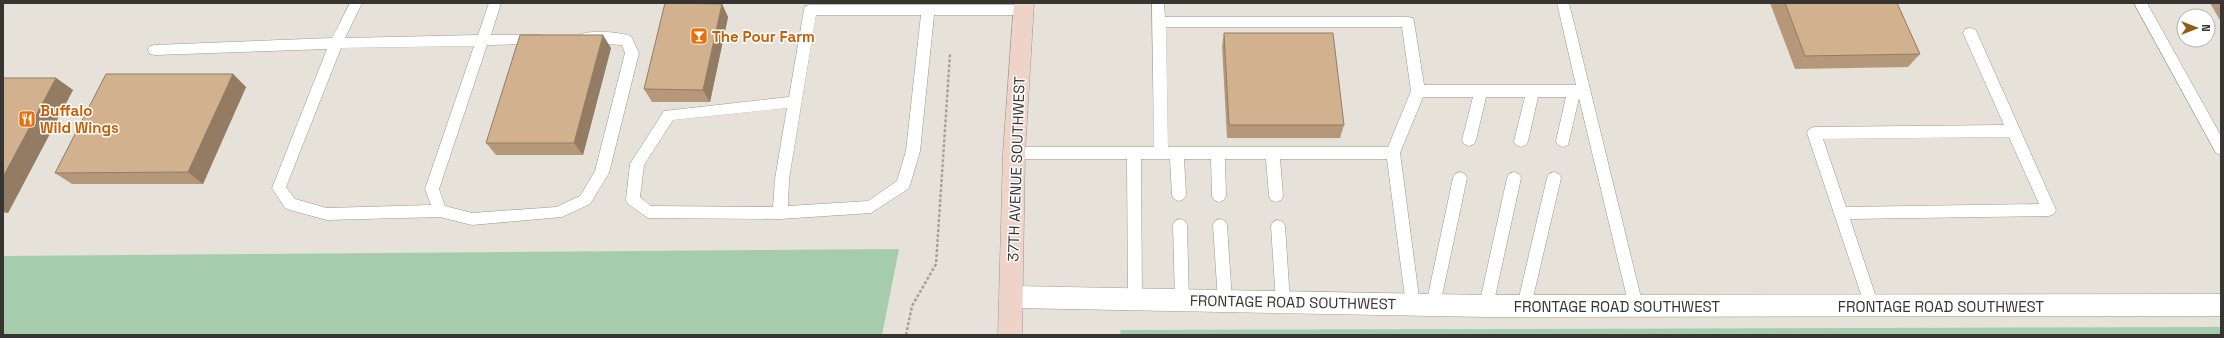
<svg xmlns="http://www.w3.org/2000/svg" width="2224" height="338" viewBox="0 0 2224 338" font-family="'Space Grotesk',sans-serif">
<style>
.green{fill:#a5ccac}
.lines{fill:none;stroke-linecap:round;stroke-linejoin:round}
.service-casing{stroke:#9c988f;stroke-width:1}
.minor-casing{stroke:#9c988f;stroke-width:1}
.secondary-casing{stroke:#9c988f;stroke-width:1}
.path{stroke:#a6a29b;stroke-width:2.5;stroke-dasharray:3 2;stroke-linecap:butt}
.service{fill:#fff;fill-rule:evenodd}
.minor{fill:#fff;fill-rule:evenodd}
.secondary{fill:#eed3c9;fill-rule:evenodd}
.wall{fill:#b5987a}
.shaded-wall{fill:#937c63}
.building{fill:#d2b18e;stroke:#937c63}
.labels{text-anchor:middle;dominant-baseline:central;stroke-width:3;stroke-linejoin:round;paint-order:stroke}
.food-label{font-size:15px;font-weight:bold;fill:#c56008;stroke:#fff;text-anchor:start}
.street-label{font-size:15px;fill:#373531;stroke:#fff}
</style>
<rect width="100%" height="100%" fill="#e6e2d9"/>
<path class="green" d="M899,249l-17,86h-879v-79z
M2221,327v8h-1100l-1,-5z"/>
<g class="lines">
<defs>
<path id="service" d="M350,3h12l-17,35 133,-3 11,-32h12l-10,32h51l2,4 -2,4 -5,1 -50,1 -48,144 6,17 27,7 84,-6 24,-11 15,-25 30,-118 -3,-8 -36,-2 -5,-1 -2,-4 2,-4c14,-4 36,-2 50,2l8,17 -30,120 -19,31 -28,13 -90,8 -32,-8 -113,3 -37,-10 -5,-2 -13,-20 55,-139 -172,6 -5,-1 -2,-4 2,-4 5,-1 177,-7zM474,46l-49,143 6,16 -104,3 -32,-9 -9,-12 55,-139z
M1152,3h12l1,14h243l5,1 1,4 10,63h152l-19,-82h12l74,303 -2,5 -5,2 -5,-2 -2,-5 -50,-208 -11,47 -5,2 -5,-2 -2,-4 10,-44h-28l-10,44 -2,4 -5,2 -5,-2 -2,-4 11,-44h-39l-10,43 -2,4 -5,2 -5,-2 -2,-4 11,-43h-50l-23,56 20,152 -2,5 -5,2 -5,-2 -2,-5 -19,-146h-107l3,37 -2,4 -5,2 -5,-2 -2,-4 -3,-37h-41l1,37 -2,4 -5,2 -5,-2 -2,-4 -1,-37h-27l2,36 -2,4 -5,2 -5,-2 -2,-4 -2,-36h-29l1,140 -2,5 -5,2 -5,-2 -2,-5 -1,-140h-113l-5,-2 -2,-4 2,-4 5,-2h140zM1166,27h236l9,64 -23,56h-220z
M2134,3h13l74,133v19l-5,-2z
M810,5h214l5,1 1,4 -1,4 -5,1h-90l-14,136 -10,34 -2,4 -37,24 -91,6 -132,-1 -20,-14 -2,-4 4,-36 34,-53 125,-14 15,-87 1,-4zM816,15h105l-15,136 -9,30 -29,20 -80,5 1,-27zM787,108l-12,71 -2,28 -122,-1 -11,-9 4,-32 29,-45z
M1970,28l5,1 2,4 79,177 -2,4 -5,2 -199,3 29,87 -2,5 -5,2 -5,-2 -2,-5 -58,-173 2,-4 5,-2 190,-2 -41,-92 2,-4zM2009,137l30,67 -193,3 -23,-68z
M1460,172l5,2 2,4 -27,127 -2,5 -5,2 -5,-2 -2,-5 27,-127 2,-4z
M1514,172l5,2 2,4 -28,128 -2,5 -5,2 -5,-2 -2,-5 28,-128 2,-4z
M1554,172l5,2 2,4 -30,128 -2,5 -5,2 -5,-2 -2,-5 30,-128 2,-4z
M1180,219l5,2 2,4 2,75 -2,5 -5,2 -5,-2 -2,-5 -2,-75 2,-4z
M1220,219l5,2 2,4 5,76 -2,5 -5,2 -5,-2 -2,-5 -5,-76 2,-4z
M1278,220l5,2 2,4 5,76 -2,5 -5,2 -5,-2 -2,-5 -5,-76 2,-4z"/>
<path id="minor" d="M1012,286l474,9 735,-1v22l-735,1 -474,-9 -8,-3 -4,-8 4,-8z"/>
<path id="secondary" d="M1014,3h20l-9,150 -3,182h-24l5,-182z"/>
</defs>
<use href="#service" class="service-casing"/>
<use href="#minor" class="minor-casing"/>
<use href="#secondary" class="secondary-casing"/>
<path class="path" d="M906,335l6,-29 24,-42 14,-210"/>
<use href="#service" class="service"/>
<use href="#minor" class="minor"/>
<use href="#secondary" class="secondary"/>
</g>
<path class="wall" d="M1770,3h127l23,51 -12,13 -113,2z
M2210,3h11v19z
M722,4l6,13 -18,85h-58l-8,-13z
M1224,33l120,92 -4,13h-113l-5,-92z
M611,48l-28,107h-87l-10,-12z
M233,74l13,13 -43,97h-131l-17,-11z
M3,78h53l17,12 -65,123h-5z"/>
<path class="shaded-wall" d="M722,4l6,13 -18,85 -7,-12z
M603,35l8,13 -28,107 -9,-12z
M233,74l13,13 -43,97 -15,-12z
M56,78l17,12 -65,123 -5,-3v-33z"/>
<path class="building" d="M665,3l57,1 -19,86 -59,-1z
M1785,3h112l23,51 -115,2z
M1224,33h109l11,92h-115z
M520,35h83l-29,108h-88z
M106,74h127l-45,98 -133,1z
M3,78h53l-53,99z"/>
<defs>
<symbol id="bar-square" viewBox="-11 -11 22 22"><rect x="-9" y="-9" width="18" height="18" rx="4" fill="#e8710a" stroke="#fff"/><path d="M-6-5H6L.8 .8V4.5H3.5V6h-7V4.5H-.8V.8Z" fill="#fff"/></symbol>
<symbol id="restaurant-square" viewBox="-11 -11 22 22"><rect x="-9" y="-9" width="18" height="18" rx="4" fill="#e8710a" stroke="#fff"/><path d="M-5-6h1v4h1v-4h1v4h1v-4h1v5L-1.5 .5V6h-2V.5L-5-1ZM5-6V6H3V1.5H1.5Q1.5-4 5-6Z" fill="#fff"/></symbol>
</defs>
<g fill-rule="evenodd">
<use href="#bar-square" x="689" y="26" width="20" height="20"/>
<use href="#restaurant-square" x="17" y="109" width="20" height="20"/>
</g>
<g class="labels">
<g class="food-label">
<text x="712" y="36">The Pour Farm</text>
<text x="40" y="110">Buffalo<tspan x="40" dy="17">Wild Wings</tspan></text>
</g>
<g class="street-label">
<text transform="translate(1016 169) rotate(-88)">37TH AVENUE SOUTHWEST</text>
<text transform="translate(1293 302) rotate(1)">FRONTAGE ROAD SOUTHWEST</text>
<text x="1617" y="306">FRONTAGE ROAD SOUTHWEST</text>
<text x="1941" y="306">FRONTAGE ROAD SOUTHWEST</text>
</g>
</g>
<rect width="2224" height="338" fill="none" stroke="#373531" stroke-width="8"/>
<g transform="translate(2196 28) rotate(90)"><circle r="19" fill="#ffffff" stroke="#afaead"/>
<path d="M0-3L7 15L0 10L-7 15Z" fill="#915c0f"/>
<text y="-6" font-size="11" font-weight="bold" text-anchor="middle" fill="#373531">N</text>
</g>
</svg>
